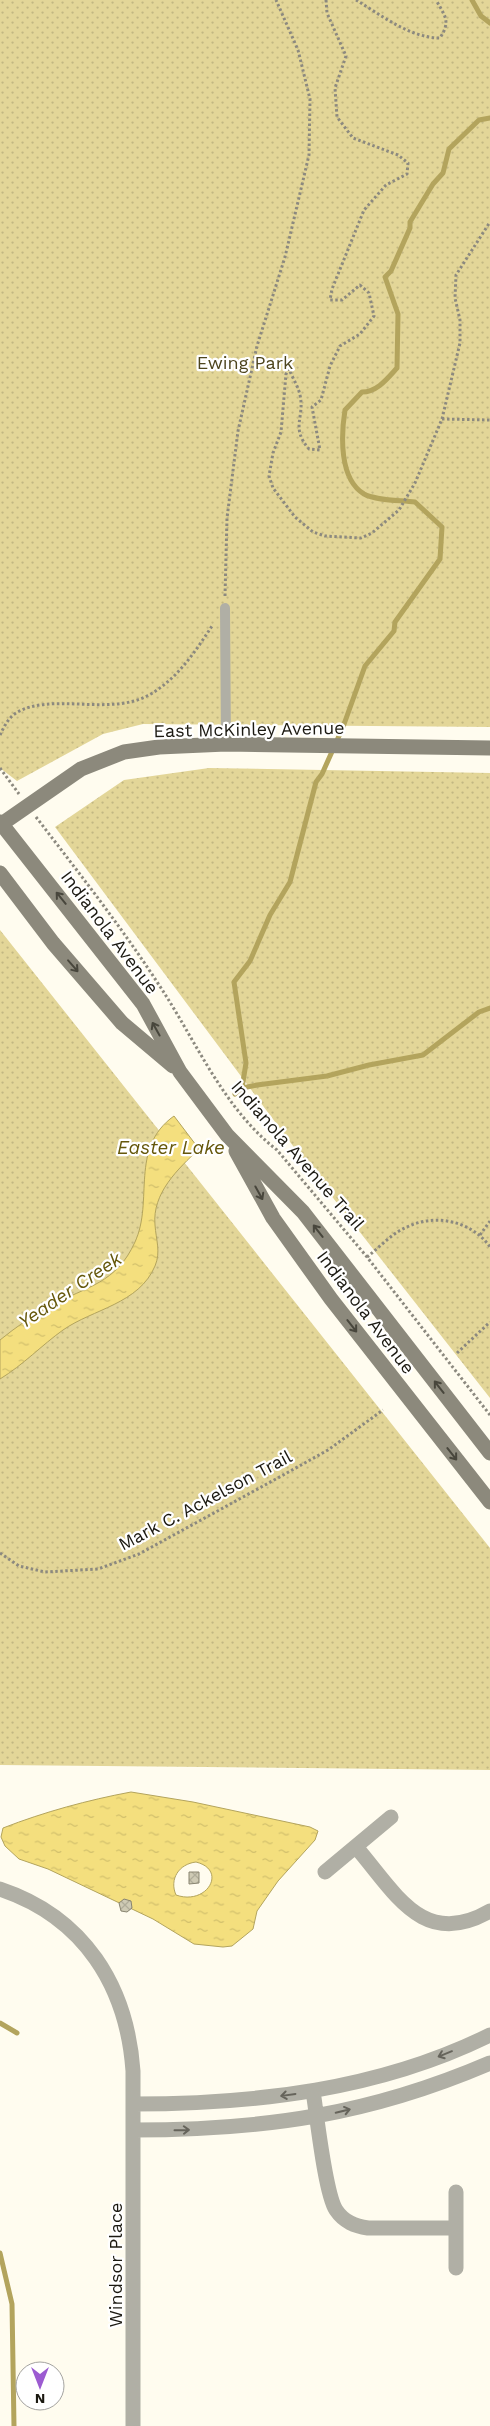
<svg xmlns="http://www.w3.org/2000/svg" width="490" height="2426" viewBox="0 0 490 2426" font-family="'Work Sans',sans-serif">
<style>
.park{fill:url(#park-dots)}
.water{fill:url(#water-ripples);stroke:#b3a45d;fill-rule:evenodd}
.lines{fill:none;stroke-linecap:round;stroke-linejoin:round}
.stream{stroke:#b3a45d;stroke-width:5}
.building{fill:url(#building-cross-hatch);stroke:#888470}
.path{stroke:#8c897f;stroke-width:3;stroke-dasharray:2.5 2.5;stroke-linecap:butt}
.service{stroke:#b0afa5;stroke-width:10}
.minor{stroke:#b0afa5;stroke-width:15}
.secondary{stroke:#8c897c;stroke-width:15}
.oneway{stroke:#48463c}
.oneway2{stroke:#66645b}
.labels{text-anchor:middle;dominant-baseline:central;stroke-width:4.5;stroke-linejoin:round;paint-order:stroke}
.park-label{font-size:18px;fill:#4e451d;stroke:#fff}
.street-label{font-size:18px;fill:#1b1911;stroke:#fff}
.water-label{font-size:19px;font-style:italic;fill:#65570b;stroke:#fff}
</style>
<defs>
<pattern id="park-dots" width="8" height="8" patternUnits="userSpaceOnUse" patternTransform="scale(1.25)"><rect width="8" height="8" fill="#e3d698"/><path d="M2 2h.1M6 6h.1" fill="none" stroke="#c2b782" stroke-width="1.8" stroke-linecap="round"/></pattern>
<pattern id="water-ripples" width="26" height="14" patternUnits="userSpaceOnUse" patternTransform="scale(1.25)"><rect width="26" height="14" fill="#f4df7e"/><path d="M2 4q2-2 4 0t4 0M15 11q2-2 4 0t4 0" fill="none" stroke="#d1bf6c"/></pattern>
<pattern id="building-cross-hatch" width="8" height="8" patternUnits="userSpaceOnUse" patternTransform="scale(1.25)"><rect width="8" height="8" fill="#cecab4"/><path d="M0 0l8 8M0 8l8-8" fill="none" stroke="#b0ad9a"/></pattern>
</defs>
<rect width="100%" height="100%" fill="#fffcef"/>
<path class="park" d="M0,0h490v727l-347,-3 -40,10 -86,47 -17,-13z
M209,768l281,5v625l-182,-232 -253,-339 69,-47z
M0,930l490,618v222l-490,-5z"/>
<path class="water" d="M174,1116l25,33c-21,20 -47,44 -44,76 1,15 6,27 0,41 -16,38 -62,43 -92,64 -21,15 -40,35 -63,49v-39c16,-13 32,-24 50,-34 37,-20 66,-22 85,-64 19,-41 -6,-94 39,-126z
M131,1792l62,10 117,25 8,4 -3,9 -37,41 -21,30 -4,18 -21,17 -9,1 -29,-3 -41,-25 -105,-50 -29,-10 -14,-13 -4,-9 2,-9c41,-16 85,-28 128,-36zM196,1862c32,8 11,44 -20,33 -7,-16 3,-31 20,-33z"/>
<g class="lines">
<path class="stream" d="M472,0l9,16 9,7
M242,1088l4,-25 -12,-81 16,-21 20,-46 20,-33 26,-100 6,-8 21,-47 22,-61 29,-35 1,-9 45,-63 2,-32 -27,-25c-15,-2 -38,-1 -51,-8 -25,-15 -23,-59 -19,-84l17,-18c15,0 25,-13 35,-24l1,-54 -13,-37 6,-6 19,-43v-6l23,-38 10,-11 6,-24 30,-29 11,-2
M235,1094l7,-6 15,-3 70,-9 42,-11 54,-10 56,-43 11,-4
M0,2023l17,10
M0,2253l12,51 2,122"/>
</g>
<path class="building" d="M189,1872h10v11l-10,1z
M124,1899l7,2 1,7 -5,4 -6,-1 -2,-8z"/>
<g class="lines">
<path class="path" d="M326,0l1,13 19,43 -11,32 2,29 16,21 45,17 10,8 -1,11 -21,11 -22,25 -32,79 -2,11h12l18,-15 9,8 5,23 -14,18 -20,12 -10,20 -9,34 -9,7 8,43 -11,-1c-19,-22 -4,-31 -9,-54 -2,-9 -8,-18 -11,-26l-3,5 -5,58 -8,21 -4,23 4,12 22,29 18,15 12,4 36,2 11,-5 27,-23 16,-27 27,-64 18,-76v-23l-5,-22 1,-23 34,-53
M356,0c25,15 54,38 84,38 11,-17 5,-22 -4,-38
M442,419l48,1
M225,596l2,-78 11,-87 19,-85 28,-89 24,-102 1,-56 -12,-49 -22,-50
M0,735c4,-8 8,-17 16,-22 34,-21 92,3 131,-17 29,-15 48,-44 65,-70
M0,768l19,26
M36,817c43,56 87,112 125,171 36,55 63,121 116,162l90,107 123,158
M480,1235l10,-14
M367,1257c13,-10 25,-24 40,-30 28,-14 65,-6 83,20
M457,1353l33,-31
M0,1553l19,13 26,6 53,-3 41,-15 146,-80 43,-24 55,-40"/>
<path class="service" d="M225,608l1,136"/>
<path class="minor" d="M356,1847c39,45 67,103 134,64
M325,1872l66,-55
M0,1889c84,28 127,97 133,182v355
M313,2091c4,25 12,102 23,119 8,12 19,16 32,18h88
M133,2104c122,0 246,-14 357,-69
M133,2130c131,0 236,-15 357,-67
M456,2192v76"/>
<path class="secondary" d="M0,822l143,182 37,68 47,63 76,77 187,241
M0,825l81,-56 43,-17 35,-5 67,-3 264,4
M0,873l53,70 69,80 51,43
M236,1151l37,67 58,81 159,203"/>
</g>
<defs><path id="oneway-shaft" d="M-6 0H5M1.5-3L5.5 0L1.5 3" fill="none" stroke-width="1.6" stroke-linecap="round" stroke-linejoin="round" transform="scale(1.25)"/></defs>
<g class="oneway">
<use href="#oneway-shaft" transform="translate(61 898) rotate(-129)"/>
<use href="#oneway-shaft" transform="translate(73 966) rotate(49)"/>
<use href="#oneway-shaft" transform="translate(156 1029) rotate(-119)"/>
<use href="#oneway-shaft" transform="translate(259 1193) rotate(61)"/>
<use href="#oneway-shaft" transform="translate(318 1231) rotate(-128)"/>
<use href="#oneway-shaft" transform="translate(352 1326) rotate(52)"/>
<use href="#oneway-shaft" transform="translate(439 1387) rotate(-128)"/>
<use href="#oneway-shaft" transform="translate(452 1454) rotate(52)"/>
</g>
<g class="oneway2">
<use href="#oneway-shaft" transform="translate(445 2054) rotate(158)"/>
<use href="#oneway-shaft" transform="translate(288 2095) rotate(172)"/>
<use href="#oneway-shaft" transform="translate(343 2111) rotate(-13)"/>
<use href="#oneway-shaft" transform="translate(182 2130) rotate(-1)"/>
</g>
<g class="labels">
<g class="park-label">
<text x="245" y="362">Ewing Park</text>
</g>
<g class="street-label">
<text transform="translate(249 729) rotate(-1)">East McKinley Avenue</text>
<text transform="translate(110 932) rotate(53)">Indianola Avenue</text>
<text transform="translate(298 1155) rotate(49)">Indianola Avenue Trail</text>
<text transform="translate(366 1312) rotate(53)">Indianola Avenue</text>
<text transform="translate(205 1500) rotate(-28)">Mark C. Ackelson Trail</text>
<text transform="translate(115 2265) rotate(-90)">Windsor Place</text>
</g>
<g class="water-label">
<text x="171" y="1147">Easter Lake</text>
<text transform="translate(70 1290) rotate(-34)">Yeader Creek</text>
</g>
</g>
<g transform="translate(40 2386) rotate(180)"><circle r="24" fill="#ffffff" stroke="#a4a3a0"/>
<path d="M0-4L9 19L0 12L-9 19Z" fill="#9c5bd1"/>
<text y="-8" font-size="14" font-weight="bold" text-anchor="middle" fill="#1b1911">N</text>
</g>
</svg>
